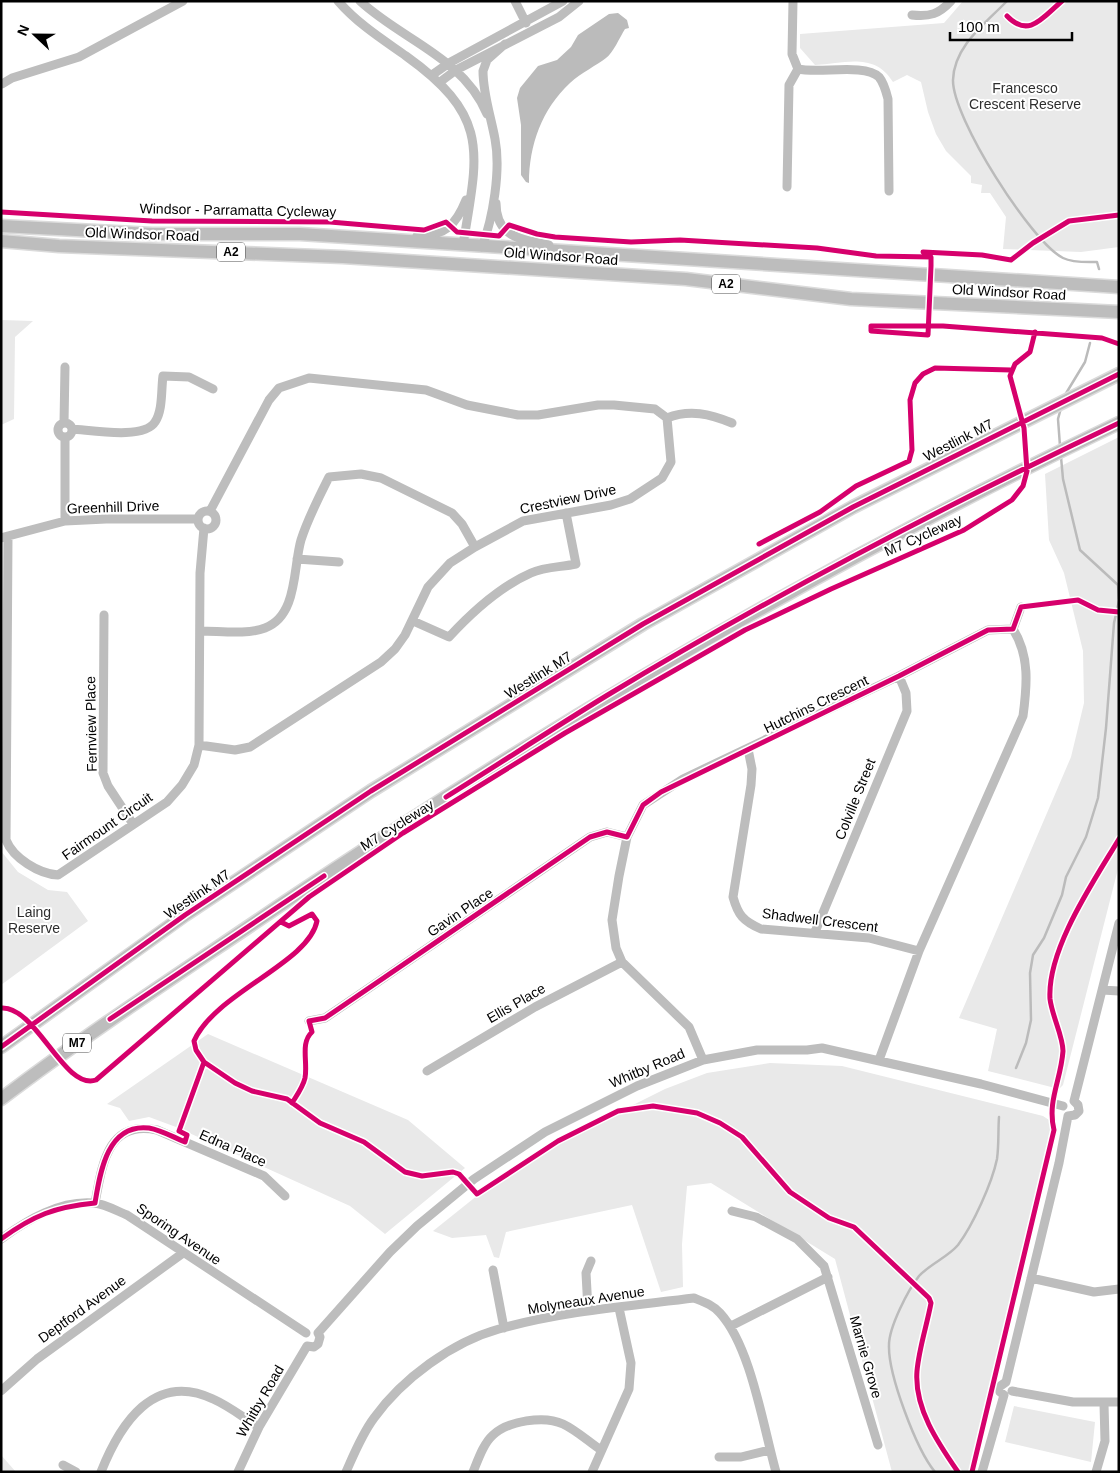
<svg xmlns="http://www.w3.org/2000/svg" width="1120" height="1473" viewBox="0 0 1120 1473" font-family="Arial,sans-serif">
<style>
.green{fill:#e9e9e9}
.water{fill:#bbb}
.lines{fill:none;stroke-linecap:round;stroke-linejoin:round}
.stream{stroke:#bbb;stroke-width:2.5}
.highway-casing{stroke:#dbdbdb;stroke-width:15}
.minor{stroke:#bdbdbd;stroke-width:9}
.highway{stroke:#bdbdbd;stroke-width:12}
.cycleway-casing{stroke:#fff;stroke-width:8}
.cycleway{stroke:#d6006c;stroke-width:5}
.labels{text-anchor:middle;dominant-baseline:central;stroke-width:4;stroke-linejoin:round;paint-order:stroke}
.shield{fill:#fff;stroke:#4c4c4c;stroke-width:1}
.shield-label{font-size:12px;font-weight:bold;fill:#000}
.park-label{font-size:14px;fill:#2e2e2e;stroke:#fff}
.street-label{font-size:14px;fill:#000;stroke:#fff}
</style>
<rect width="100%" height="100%" fill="#fff"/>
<path class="green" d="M963,1h156v246l-38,5 -78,-3 3,-32 -16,-24h-9l1,-8 -11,-2v-7l-25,-25 -10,-17 -8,-22 -7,-30 -14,-7 -14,7c-18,-30 -48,-19 -78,-17l-15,-17v-14l144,-11z
M1,320l32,1 -18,16 -1,82 -13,6z
M1119,437v428l-56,220 -4,4 -71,-18 9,-42 -38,-11 112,-261 13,-54 -1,-52 -19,-78 -15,-33 -4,-66z
M1,851l17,21 30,18 19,2 21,29 -87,64z
M208,1034l200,86 57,48 -80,66 -35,-28 -174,-79 -27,-10 -20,4 -9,-13 -13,-4z
M770,1063l72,3 201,50 12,8 -78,327 -7,21h-78l-57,-213 -124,-76 -24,3 -5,58 1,43 -22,5 -29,-87 -126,27 -7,26 -5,-1 -8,-22 -34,3 -19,-7 55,-44 67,-43 110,-55 42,-16z
M1014,1406l81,16 -4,40 -86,-20z
M1,1455l15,17h-15z"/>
<path class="water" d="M618,13l9,7 2,8 -4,1c-5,8 -12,24 -19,29 -9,7 -25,15 -36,25 -28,26 -41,62 -41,100l-3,-1 -5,-7v-50l-4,-27 3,-10 18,-22 19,-6 14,-13 7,-12 31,-21z"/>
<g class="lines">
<path class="stream" d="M1007,1c-22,23 -53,45 -54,79 -1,37 78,162 110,178 10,5 24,4 34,4l2,7
M1065,395l20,-33 5,-19
M1060,446l-2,-27 3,-11
M1061,457l2,22 17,71 38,35 1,14
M1016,1068l10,-25 5,-23 -1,-47 3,-18 11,-17 18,-43 4,-18 20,-40 12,-39 8,-70 8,-105 5,-22
M935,1472c-19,-23 -47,-98 -46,-127 0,-18 19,-55 30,-69 11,-12 29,-19 39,-31 15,-20 34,-62 39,-86 2,-14 1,-29 2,-42"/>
<defs>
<path id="highway" d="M1,226l151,8h148l819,53
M1,241l58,5 284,11 343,22 165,20 268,13
M1,1047l184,-132 186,-124 272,-167 210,-117 266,-133
M1,1099c91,-69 187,-131 281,-195 268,-180 546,-342 837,-481"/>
</defs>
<use href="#highway" class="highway-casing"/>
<path class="minor" d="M338,1c20,23 44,38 68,55 85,61 72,96 57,189
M360,1c42,39 103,56 127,113
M515,1l11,22
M793,1l-1,53 6,15c21,5 66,-6 81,8 5,6 7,14 9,22l1,92
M912,15c18,2 27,-1 39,-14
M432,75l17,-12 114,-62
M440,82l16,-12 103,-53 20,-16
M2,84l10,-6 67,-21 104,-56
M787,187l2,-102 9,-16
M496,203c0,34 25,37 53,42
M417,236c28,0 39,-11 49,-36
M482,247c11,-29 19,-77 13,-108 -4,-22 -12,-45 -12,-68l4,-11 18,-16
M667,418c23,-9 43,-4 65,5
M64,423l1,-56
M58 430a7 7 0 1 1 14 0a7 7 0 1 1-14 0Z
M72,429c19,1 72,11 83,-7 8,-12 6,-32 8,-46l26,1 24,12
M65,437v84
M198 520a9 9 0 1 1 18 0a9 9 0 1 1-18 0Z
M8,536l-2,304c7,18 33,34 52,35l109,-73 15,-17 12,-20 5,-20 1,-172 4,-45
M1,538l64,-17 41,-2h92
M297,559l42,3
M104,615l-1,158 5,13 25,38
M413,621l36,16c23,-25 50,-50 82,-64 13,-6 31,-6 45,-9l-10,-51
M1013,629l8,-22
M201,631c19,0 46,4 64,-3 33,-12 28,-61 36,-88 7,-22 18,-43 28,-63l32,-3 20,4 71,35 10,11 13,23
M199,745l36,5 15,-3 131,-85 14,-13 10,-14 23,-48 22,-24 25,-16 48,-26 88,-16 19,-6 32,-21 9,-16 -4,-44 -12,-9 -41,-4h-16l-60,10h-20l-51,-10 -41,-15 -117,-12 -30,10 -10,12 -59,111
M748,749l4,20 -1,16 -18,112c5,18 10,24 28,32l108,9 50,13
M815,932l92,-221 -1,-18 -7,-17
M1102,990l17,1
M309,1021l16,-3 265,-181 17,-5 20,5
M703,1060l-14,-33 -67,-65 -6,-14 -4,-28 7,-44 8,-39 16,-32 40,-26 216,-103 89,-46 25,-1
M879,1060l40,-109 104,-235c4,-30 7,-60 -10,-87
M427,1071l108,-64 87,-45
M1074,1101l45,-178
M1068,1116l7,-1 4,-4 -1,-6 -4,-4
M95,1203c7,-37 12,-84 62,-73l107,46 21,20
M732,1211l24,6 41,22 27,27 54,179
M1,1239c26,-19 59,-39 93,-36 11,1 23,8 33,12l179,118
M493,1270l11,58
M1031,1278l63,14 25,-3
M588,1310l-2,-37 5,-12
M731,1326l97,-49
M318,1333l72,-81 27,-26 57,-47 71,-47 92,-46 66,-26 54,-10h50l15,-2 159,36 82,22
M307,1346l7,1 4,-3 2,-7 -2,-4
M1006,1382l53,-219 9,-47
M1,1391l36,-32 146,-106
M1012,1391l61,11h46
M1004,1395l-4,-3 -1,-5 7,-5
M719,1457h22l29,-7
M63,1465l13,7
M101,1472c19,-48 53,-101 112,-73 16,7 31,19 46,28
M238,1472l21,-45 48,-81
M346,1472c8,-18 16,-38 28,-54 28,-39 78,-76 125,-89 63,-18 130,-23 195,-31 10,4 19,7 26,15 31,34 43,113 56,159
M473,1472c5,-12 10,-28 20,-37 15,-14 51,-20 70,-11 13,6 26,18 38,26
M592,1472l37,-83 2,-26 -12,-55
M982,1472l22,-77
M1096,1472l9,-31 -1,-37"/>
<use href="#highway" class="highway"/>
<defs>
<path id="cycleway" d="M1007,16c22,23 36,1 55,-15
M1,212l151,9 178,1 94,8 22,-8 11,10 42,4 10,-11 28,9 18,3 76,5 49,-2 137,8 59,8 55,1v9l-3,69 -57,-4v-5h72l159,12 17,6
M923,252l59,3 29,5 22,-17 36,-22 50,-6
M759,544l61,-32 36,-26 53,-25 3,-11 -2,-50 5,-17 8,-9 12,-6 76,2
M446,797c53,-33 106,-68 160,-101 166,-100 338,-190 513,-273
M281,922l8,4 23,-12 5,7c-8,42 -102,72 -123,120l2,9 8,12 31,21 17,8 35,8 33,24 44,19 41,30 17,4 31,-4 6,2 18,20 81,-53 60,-30 35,-5 44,7 23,10 22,14 48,55 39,26 25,9 75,71 2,5c-4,22 -12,45 -14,68 -3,37 21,72 41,101
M1,1008c35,-3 63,83 95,72l213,-183 94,-64 162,-100 180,-103 86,-41 133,-59 48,-30 11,-14 4,-15 -3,-43 -14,-52 5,-12 15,-12 5,-20
M110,1019l214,-143
M1,1047l184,-132 186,-124 272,-167 210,-117 266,-133
M292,1103c5,-8 11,-16 13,-25 3,-16 -5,-35 7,-46l-3,-11 16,-3 265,-181 17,-5 20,5 16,-32 18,-13 238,-116 89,-46 25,-1 8,-22 57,-7 20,10 21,2
M1,1239c33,-24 54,-32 94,-36 5,-30 12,-80 54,-75 12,2 24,9 36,14l2,-7 -8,-4 25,-69
M972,1472l82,-342c-7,-29 7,-50 9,-79 0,-15 -11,-35 -13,-52 -3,-50 44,-118 69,-160"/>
</defs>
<use href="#cycleway" class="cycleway-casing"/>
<use href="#cycleway" class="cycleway"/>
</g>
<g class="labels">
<g class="shield">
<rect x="217" y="242.5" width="28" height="19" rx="4"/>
<rect x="712" y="274.5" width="28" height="19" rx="4"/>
<rect x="63" y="1033.5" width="28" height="19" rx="4"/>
</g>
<g class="shield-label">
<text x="231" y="252">A2</text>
<text x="726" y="284">A2</text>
<text x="77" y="1043">M7</text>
</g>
<g class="park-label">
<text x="1025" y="88">Francesco<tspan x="1025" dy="16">Crescent Reserve</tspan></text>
<text x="34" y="912">Laing<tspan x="34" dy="16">Reserve</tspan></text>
</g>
<g class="street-label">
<text transform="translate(238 210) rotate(1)">Windsor - Parramatta Cycleway</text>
<text transform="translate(142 234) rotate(2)">Old Windsor Road</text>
<text transform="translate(561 256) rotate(4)">Old Windsor Road</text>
<text transform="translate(1009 292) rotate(3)">Old Windsor Road</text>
<text transform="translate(958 440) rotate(-27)">Westlink M7</text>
<text transform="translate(568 499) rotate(-12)">Crestview Drive</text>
<text transform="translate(113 507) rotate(-2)">Greenhill Drive</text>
<text transform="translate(923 535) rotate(-24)">M7 Cycleway</text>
<text transform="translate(538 675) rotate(-32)">Westlink M7</text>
<text transform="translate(816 704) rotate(-26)">Hutchins Crescent</text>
<text transform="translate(91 724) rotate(-91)">Fernview Place</text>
<text transform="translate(855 799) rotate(-68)">Colville Street</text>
<text transform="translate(397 825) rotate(-32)">M7 Cycleway</text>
<text transform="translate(107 826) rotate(-35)">Fairmount Circuit</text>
<text transform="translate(197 894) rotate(-34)">Westlink M7</text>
<text transform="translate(460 912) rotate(-34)">Gavin Place</text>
<text transform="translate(820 920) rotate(7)">Shadwell Crescent</text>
<text transform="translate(516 1003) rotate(-30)">Ellis Place</text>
<text transform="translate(647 1068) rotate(-23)">Whitby Road</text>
<text transform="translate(233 1148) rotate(24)">Edna Place</text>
<text transform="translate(179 1234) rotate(34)">Sporing Avenue</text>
<text transform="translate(586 1300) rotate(-9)">Molyneaux Avenue</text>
<text transform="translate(82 1309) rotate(-36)">Deptford Avenue</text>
<text transform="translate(866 1357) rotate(74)">Marnie Grove</text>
<text transform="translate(260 1401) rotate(-60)">Whitby Road</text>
</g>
</g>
<rect width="1120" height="1473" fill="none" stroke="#000000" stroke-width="5"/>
<g transform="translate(35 35) rotate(292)" stroke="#ffffff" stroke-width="4" paint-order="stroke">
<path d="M0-4L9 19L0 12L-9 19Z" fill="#000000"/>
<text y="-8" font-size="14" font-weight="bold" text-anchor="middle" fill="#000000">N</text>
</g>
<path d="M950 32v8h122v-8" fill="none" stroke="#000000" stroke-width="2.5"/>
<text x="958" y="32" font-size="15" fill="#000000" stroke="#ffffff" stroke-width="4" paint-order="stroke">100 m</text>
</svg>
